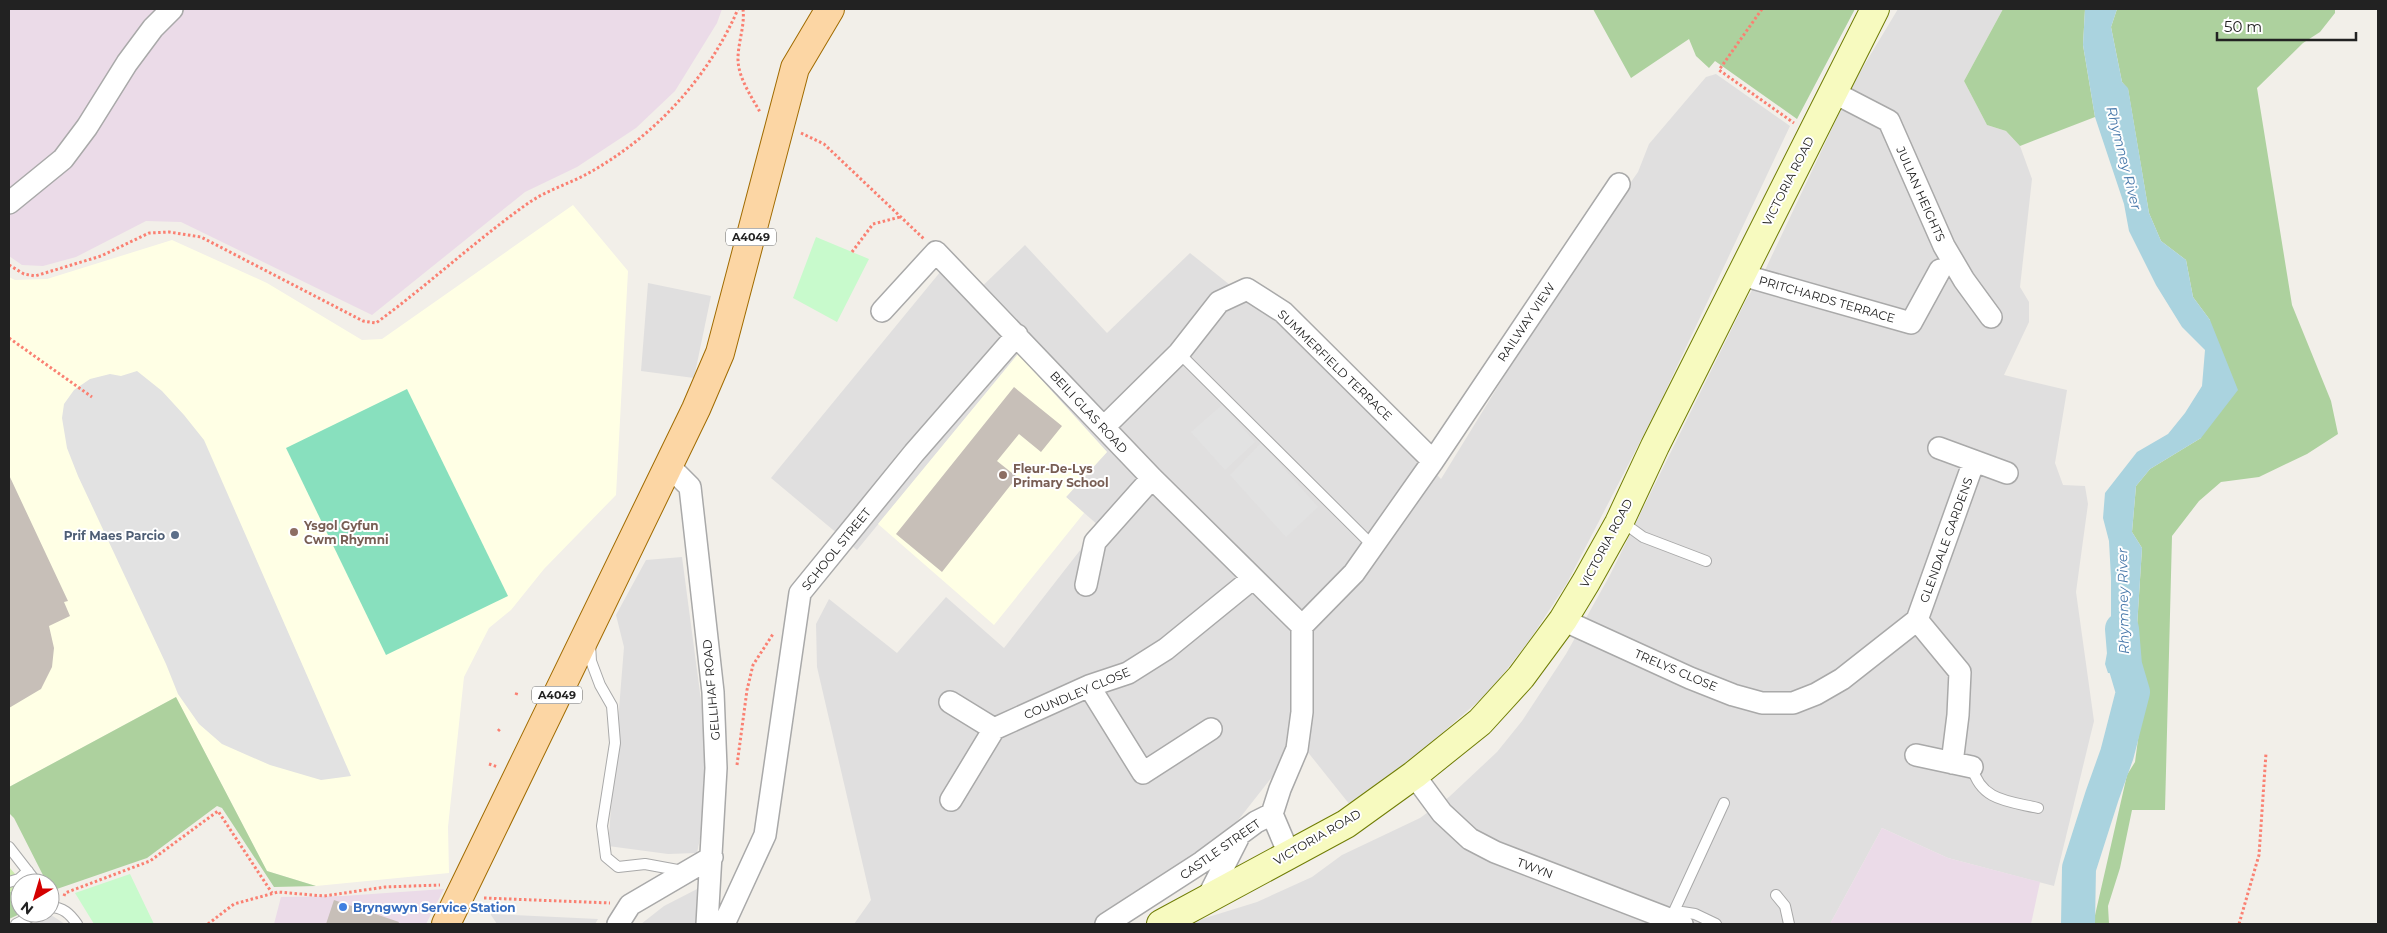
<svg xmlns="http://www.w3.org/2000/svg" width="2387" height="933" viewBox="0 0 2387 933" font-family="Montserrat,sans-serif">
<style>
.residential{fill:#e0dfdf}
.industrial{fill:#ebdbe8}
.education{fill:#ffffe5}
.grass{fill:#cdebb0}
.forest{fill:#add19e}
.park{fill:#c8facc}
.pitch{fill:#88e0be}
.parking{fill:#e2e2e2}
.water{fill:#aad3df}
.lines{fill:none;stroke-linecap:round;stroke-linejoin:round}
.river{stroke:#aad3df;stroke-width:34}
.building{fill:#c7bfb8}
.service-casing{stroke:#a9a9a9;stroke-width:12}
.minor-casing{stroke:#a9a9a9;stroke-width:24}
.secondary-casing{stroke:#707d05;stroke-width:30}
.primary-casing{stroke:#a06b00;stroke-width:30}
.path{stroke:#fa8072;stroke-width:3;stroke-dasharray:2.5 2.5;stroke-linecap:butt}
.service{stroke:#fff;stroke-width:10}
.minor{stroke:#fff;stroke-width:21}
.secondary{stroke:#f7fabf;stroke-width:28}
.primary{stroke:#fcd6a4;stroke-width:28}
.education-dot{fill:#8d6e63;stroke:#fff;stroke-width:2}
.service-dot{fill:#5c6f8a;stroke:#fff;stroke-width:2}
.shop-dot{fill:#3f7fe0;stroke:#fff;stroke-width:2}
.labels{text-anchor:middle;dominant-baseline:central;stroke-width:4;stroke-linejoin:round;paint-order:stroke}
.shield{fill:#fff;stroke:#646464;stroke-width:1}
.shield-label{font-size:11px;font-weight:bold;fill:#222}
.street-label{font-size:12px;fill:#222;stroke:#fff}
.education-label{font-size:12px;font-weight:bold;fill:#785e54;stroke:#fff;text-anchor:start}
.service-label{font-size:12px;font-weight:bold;fill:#4e5e75;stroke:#fff;text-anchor:end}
.shop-label{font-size:12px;font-weight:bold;fill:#366cbe;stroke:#fff;text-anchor:start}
.water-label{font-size:14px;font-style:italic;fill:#4a7aab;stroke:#fff}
</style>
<rect width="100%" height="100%" fill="#f2efe9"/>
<path class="residential" d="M1898,9h105l-39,72 23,44 19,6 14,15 12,33 -12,108 9,15v20l-25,53 63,15 -12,73 8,22 22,1 3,18 -12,88 18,129 -40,165 -106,-28 -66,-30 -52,96h-637l9,-5 55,-17 55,-25 30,-22 78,-37 29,-21 48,-45 25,-31 44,-67 44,-79 136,-275 20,-32 88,-186z
M1716,74l74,52 -133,283 -90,174 -38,58 -39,50 -80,70 -60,44 -55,-69 -19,36 -48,61 -36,29 -99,62h-239l17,-24 -54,-233 -1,-43 13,-25 68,54 49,-56 58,51 95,-122 -33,-29 41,-45 -89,-98 -161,196 -86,-72 170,-207 29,27 55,-53 82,88 83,-80 65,52 47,32 139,142 129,-210 68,-97 11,-28 57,-67z
M648,283l63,13 -17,82 -53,-7z
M682,557l24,181 -4,90 -5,25 -29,1 -60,-8 16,-199 -8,-32 30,-55z
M701,887l-2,37h-58l23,-18z
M51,915l14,9h-32z
M491,915v-1l107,5 -3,5h-98z"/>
<path class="industrial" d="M9,9h713l-5,14 -42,68 -39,37 -59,39 -52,25 -153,123 -191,-93 -35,-1 -70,36 -33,9 -21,-1 -13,-9z
M1882,828l66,30 92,24 -9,42h-201z
M444,889l-18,35h-152l7,-27 62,-1z"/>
<path class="education" d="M573,205l55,66 -12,224 -72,74 -33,41 -22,18 -25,49 -16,150 1,46 -133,13 -49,-15 -91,-174 -167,90v-510l6,3 32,-1 125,-39 95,43 95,57 20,-1z
M1018,354l89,98 -41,45 18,16 -90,112 -116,-101z"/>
<path class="grass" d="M9,867l14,16h-3v7l-11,2z"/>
<path class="forest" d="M1593,9h262l-58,110 -82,-58 -6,7 -13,-12 -7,-17 -58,39z
M2003,9h82l-2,36 12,72 -75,29 -14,-15 -19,-6 -23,-44z
M2117,9h218v4l-15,19 -17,11 -46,45 35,217 39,96 7,33 -31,20 -48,23 -38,5 -22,19 -27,35 -7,274h-33l-12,58 -12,38 1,18h-16l34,-149 8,-13 4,-30 3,-57 -6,-32 6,-95 -10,-16 4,-46 14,-17 51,-31 9,-118 -17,-23 -7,-37 -25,-19 -12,-28 -21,-124 -6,-7 -11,-55z
M176,697l91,174 49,15 -42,1 -52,-79 -5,-2 -70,52 -96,33 -1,-8h-3l-33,-65 -5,-5v-26z
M20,891v22h2l-13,6v-27z"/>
<path class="park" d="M816,237l53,22 -32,63 -44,-24z
M130,874l24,50h-60l-19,-31z"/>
<path class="pitch" d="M407,389l101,207 -122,59 -100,-207z"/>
<path class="parking" d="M137,371l25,20 22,24 20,25 147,336 -30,4 -51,-15 -48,-21 -23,-20 -21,-30 -12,-30 -88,-188 -11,-28 -5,-30 2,-14 10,-14 16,-11 20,-5 11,2z
M1222,405l33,37 -30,28 -34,-38z
M1261,443l57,64 -32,30 -56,-62z"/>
<path class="water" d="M2085,9h32l-6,18 11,55 6,6 21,125 12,28 25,19 7,37 17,23 28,70 -37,48 -51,31 -14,17 -4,46 10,16 -6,95 6,32 -34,-2 -3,-9 6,-33v-53l-2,-37 -6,-23 2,-25 32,-41 31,-18 17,-21 17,-27 3,-36 -23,-23 -26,-42 -27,-54 -5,-27 -29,-87 -12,-72z"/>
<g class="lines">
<path class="river" d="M2078,924l1,-56 23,-72 15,-42 16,-62 -8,-27 -3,-36"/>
</g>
<path class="building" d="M1014,387l48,39 -21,26 -22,-18 -22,27 20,16 -75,95 -46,-38z
M9,475l59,126 -4,1 6,14 -21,10 5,22 -2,19 -11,22 -32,19z
M334,900l65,22 -1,2h-72z"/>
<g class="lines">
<defs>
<path id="service" d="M1179,353l193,192
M1621,521l22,16 63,24
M590,644l1,17 9,24 12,21 3,37 -13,83 4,31 12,10 27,-3 38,7
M1972,767c9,34 36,34 66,41
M9,847l28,36
M9,882l10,-3 9,-8
M1776,895l9,11 4,18
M50,907c13,0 20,7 27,17
M1671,919l11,-7 13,2 21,10
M1670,920l54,-117
M16,924l22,-11"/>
<path id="minor" d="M1833,92l56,29 55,125 20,34 27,37
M9,203l54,-44 24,-32 40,-64 26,-35 19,-19
M1742,275l169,48 29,-53
M882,311l54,-59 216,226 150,148
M1104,427l75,-74 40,-51 28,-13 36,23 150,149
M1939,448l68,25
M668,465l22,22 23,205 3,76 -9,156
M1086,585l9,-43 57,-64
M1563,620l127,58 43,17 29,8h31l23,-9 26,-15 75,-59 57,-159
M1917,620l43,52 -2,43 -6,48
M1302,626l52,-53 79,-112 186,-277
M1089,686l54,87 68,-44
M950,702l44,27
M1916,755l56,12
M1414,775l28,38 28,26 25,13 187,72
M951,800l43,-71 95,-43 39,-13 38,-24 86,-70
M1272,814l17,40
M1208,897l30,-59
M618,924l12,-19 82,-48
M724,924l41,-89 35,-242 114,-140 103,-118
M1106,924l96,-62 54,-40 16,-8 8,-25 17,-40 5,-37v-86"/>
<path id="secondary" d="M1161,924l185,-100 68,-49 66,-53 41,-45 42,-57 23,-38 33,-59 36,-77 220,-437"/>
<path id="primary" d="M446,924l250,-515 24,-56 75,-285 35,-59"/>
</defs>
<use href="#service" class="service-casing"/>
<use href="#minor" class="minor-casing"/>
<use href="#secondary" class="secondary-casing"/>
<use href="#primary" class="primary-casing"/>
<path class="path" d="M743,9c2,17 -5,33 -5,50 0,18 13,37 22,53
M1762,9l-43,61 75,53
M801,133l23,11 100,95
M852,252l21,-28 27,-7
M9,265l15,9 11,2 66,-20 48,-23 20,-1 32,5 162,84 13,2c52,-38 99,-82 151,-119 18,-13 39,-19 58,-29 67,-36 123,-96 153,-166
M9,338l83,59
M516,695l1,-3
M498,731l3,-3
M489,764l9,3
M737,765l10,-75 6,-25 20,-31
M64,896l1,-3 85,-32 68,-50 54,82
M484,898l126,5
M208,924l26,-20 44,-12 46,4 61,-9 55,-2
M2239,924l20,-69 7,-102"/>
<use href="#service" class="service"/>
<use href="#minor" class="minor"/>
<use href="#secondary" class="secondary"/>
<use href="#primary" class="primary"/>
</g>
<g class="education-dot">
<circle cx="1003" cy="475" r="5"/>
<circle cx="294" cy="532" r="5"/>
</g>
<circle class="service-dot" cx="175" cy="535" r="5"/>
<circle class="shop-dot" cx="343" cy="907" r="5"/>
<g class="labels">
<g class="shield">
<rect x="726" y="228.5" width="50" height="17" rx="4"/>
<rect x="532" y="686.5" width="50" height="17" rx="4"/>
</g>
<g class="shield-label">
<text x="751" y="237">A4049</text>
<text x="557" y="695">A4049</text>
</g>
<g class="street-label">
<text transform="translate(1788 181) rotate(-63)">VICTORIA ROAD</text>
<text transform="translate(1921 194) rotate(66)">JULIAN HEIGHTS</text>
<text transform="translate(1827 299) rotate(16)">PRITCHARDS TERRACE</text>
<text transform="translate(1526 322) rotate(-56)">RAILWAY VIEW</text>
<text transform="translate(1335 365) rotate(44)">SUMMERFIELD TERRACE</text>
<text transform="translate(1089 412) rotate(47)">BEILI GLAS ROAD</text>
<text transform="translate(1946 540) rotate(-70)">GLENDALE GARDENS</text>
<text transform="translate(1606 543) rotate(-62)">VICTORIA ROAD</text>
<text transform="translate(836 549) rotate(-51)">SCHOOL STREET</text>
<text transform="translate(1676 670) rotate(23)">TRELYS CLOSE</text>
<text transform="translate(711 690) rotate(-95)">GELLIHAF ROAD</text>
<text transform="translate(1077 693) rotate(-23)">COUNDLEY CLOSE</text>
<text transform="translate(1317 837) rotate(-30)">VICTORIA ROAD</text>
<text transform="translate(1220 849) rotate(-35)">CASTLE STREET</text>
<text transform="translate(1535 868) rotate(21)">TWYN</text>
</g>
<g class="education-label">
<text x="1013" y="468">Fleur-De-Lys<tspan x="1013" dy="14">Primary School</tspan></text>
<text x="304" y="525">Ysgol Gyfun<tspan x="304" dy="14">Cwm Rhymni</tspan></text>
</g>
<g class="service-label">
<text x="165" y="535">Prif Maes Parcio</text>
</g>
<g class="shop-label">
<text x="353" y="907">Bryngwyn Service Station</text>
</g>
<g class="water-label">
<text transform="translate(2124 158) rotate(76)">Rhymney River</text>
<text transform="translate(2123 601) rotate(-91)">Rhymney River</text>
</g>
</g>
<rect width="2387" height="933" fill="none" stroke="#222222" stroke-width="20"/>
<g transform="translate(35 898) rotate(218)"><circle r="24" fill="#ffffff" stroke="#a7a7a7"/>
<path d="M0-4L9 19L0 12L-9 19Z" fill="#d40000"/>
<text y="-8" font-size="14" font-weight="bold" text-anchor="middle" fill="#222222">N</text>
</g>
<path d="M2217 32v8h139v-8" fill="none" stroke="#222222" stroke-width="2.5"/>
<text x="2224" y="32" font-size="15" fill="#222222" stroke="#ffffff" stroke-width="4" paint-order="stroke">50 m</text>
</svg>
